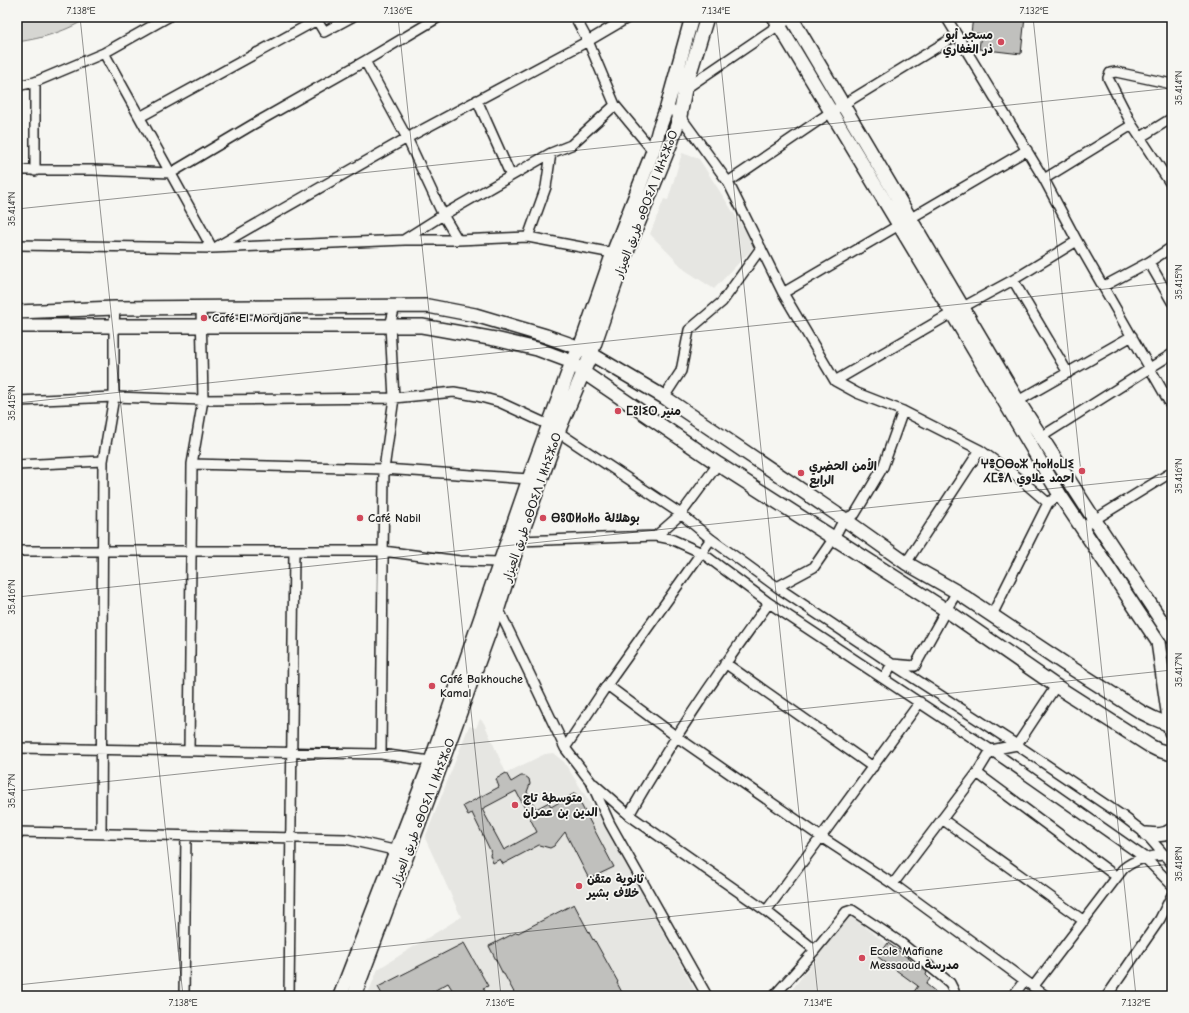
<svg xmlns="http://www.w3.org/2000/svg" width="1189" height="1013" viewBox="0 0 1189 1013" font-family="'Comic Neue','Playpen Sans Arabic','Noto Sans Tifinagh',sans-serif">
<style>
.built{fill:#e6e6e2}
.green{fill:#d6d6d2;stroke:#797977}
.building{fill:#c0c0bd;stroke:#1c1c1c;fill-rule:evenodd}
.lines{fill:none;stroke-linecap:round;stroke-linejoin:round}
.minor-casing{stroke:#1c1c1c;stroke-width:12}
.secondary-casing{stroke:#1c1c1c;stroke-width:16}
.minor{stroke:#f6f6f2;stroke-width:9}
.secondary{stroke:#f6f6f2;stroke-width:13}
.ticks{fill:none;stroke:#1c1c1c;stroke-width:1;stroke-opacity:0.45}
.poi-dot{fill:#d1495b;stroke:#f6f6f2;stroke-width:1.5}
.labels{text-anchor:middle;dominant-baseline:central;stroke-width:3.5;stroke-linejoin:round;paint-order:stroke}
.poi-label{font-size:12px;font-weight:bold;fill:#1c1c1c;stroke:#f6f6f2;text-anchor:start}
.street-label{font-size:12px;fill:#1c1c1c;stroke:#f6f6f2}
.neatline{fill:none;stroke:#1c1c1c;stroke-width:1.5}
.ticks-label{font-size:10px;text-anchor:middle;fill:#1c1c1c}
</style>
<rect width="100%" height="100%" fill="#f6f6f2"/>
<filter id="ink" filterUnits="userSpaceOnUse"><feTurbulence type="fractalNoise" baseFrequency=".025" numOctaves="2"/><feDisplacementMap in="SourceGraphic" scale="8" xChannelSelector="R" yChannelSelector="G"/><feConvolveMatrix kernelMatrix="1 2 1 2 8 2 1 2 1" color-interpolation-filters="sRGB"/></filter>
<g filter="url(#ink)">
<path class="built" d="M682,153l17,6 56,87 -41,43 -29,-19 -35,-36 14,-35 4,1z
M480,719l4,4 22,50 39,-19 8,-1 11,9 48,75 86,159h-331l11,-27 83,-52 -36,-79 44,-112 7,2z
M850,915l29,23 49,34 -2,3 4,4 -3,5 8,7 -3,5h-145z"/>
<path class="green" d="M17,17h73c-24,14 -45,21 -73,25z"/>
<path class="building" d="M973,17h52l-4,37 -42,-5 2,-15 -10,-1z
M506,773l5,9 10,-6h4l4,3 1,5 -3,8 9,17 13,-7 2,5 24,-14 39,74 -25,12 -24,-47 -11,14 -4,2 -11,-3 -36,19 -3,-5 -7,4 -3,-8 1,-3 -19,-39 -4,2 -5,-9 36,-19 -3,-8zM516,791l21,41 -33,18 -22,-41z
M574,904l19,36 1,-1 24,43 -1,1 7,13h-108l-12,-22h-1l-14,-28 28,-14 1,1z
M464,943l24,43 -5,2 5,8h-32l-8,-13 -23,13h-42l-5,-9z
M888,943l39,29 -1,3 4,4 -4,5 15,12h-30l7,-10 -40,-29z"/>
<g class="lines">
<defs>
<path id="minor" d="M315,17l9,15 28,-15
M575,17l13,24 27,64 38,46
M946,17l98,162 33,62 95,166
M104,53l108,195
M365,61l42,77 36,77 15,25
M35,82v89
M1172,84l-56,-12 -6,1 -2,5 24,47 40,61
M17,86l18,-4 69,-29 64,-36
M685,89l94,-64 15,-8
M477,100l34,76
M667,107l13,9 48,66 55,111 52,88 22,12 46,18 77,39 40,29 28,24
M140,117l177,-97
M1141,137l31,-19
M17,170h76l78,3 81,-48 113,-64 74,-44
M1044,179l88,-54
M728,182l103,-70 126,-77
M528,237l18,-50 5,-34
M405,239l38,-24 108,-62 20,-8 44,-40
M17,245l195,3 193,-8h53l70,-3 90,17
M218,246l189,-108 181,-97 41,-24
M1149,262l23,40
M1013,280l55,93
M1104,286l45,-24 23,-15
M783,293l244,-143
M835,381l117,-68 61,-33 64,-39
M664,397l17,-26 8,-41 33,-28 39,-54
M17,401l97,-4 89,3 191,-2 60,-6 23,4 22,6 50,23 9,7 123,82 30,25 66,48 115,77 125,81 107,72 22,17 26,30
M1018,401l114,-65
M1041,437l131,-83
M192,464l192,5 145,10
M17,465l86,-4
M1081,528l91,-56
M656,536l25,-22 37,-50
M519,541l137,-5 15,3 31,14 67,50 222,147 153,107 28,28
M17,551h366l77,10 40,1
M906,563l74,-113
M777,587l37,-20 20,-29 10,-19 11,-5 28,-47 20,-56
M495,607l3,1 67,140 26,34 19,42 97,172
M992,615l56,-112 12,-8
M725,663l148,104
M884,678l8,-14 23,2 31,-56 11,-18
M607,685l70,52 144,100 72,47 153,112
M17,748l364,6 56,8
M565,748l42,-63 104,-146
M189,751l3,-287 11,-64 -2,-92
M381,754l3,-285 10,-71 -4,-72 5,-20
M977,773l140,104
M594,784l35,31 137,96 49,39
M629,815c42,-74 90,-144 140,-212
M942,819l142,102
M17,832l329,7 56,13
M101,834l2,-373 11,-64v-71l1,-18
M893,884l84,-111 14,-23 26,-5 39,-59
M766,911l55,-74 99,-135
M1033,987l90,-118c13,-11 29,-14 46,-14
M184,996l2,-160
M289,996l5,-445
M774,996l41,-46 31,-38 6,-2 48,32 50,41 4,8 -1,5
M1013,996l11,-15
M1107,996l53,-77 12,-24"/>
<path id="secondary" d="M774,17l178,296 108,182 98,147 13,90
M791,17l227,384 76,118 78,118
M17,312l98,-4 313,-2 47,9 71,21 34,12 11,6 73,43 180,122 62,44 51,29 108,72 76,48 12,6 19,8
M17,326h405l73,13 42,10 35,13 11,10 135,92 228,146 110,76 94,60 8,4 14,4
M1146,834c10,1 18,2 26,-4
M340,996l91,-235 98,-282 43,-117 8,-14 33,-95 40,-102 6,-22 8,-22 25,-90
M354,996l88,-234 56,-154 21,-67 39,-109 33,-78 34,-98 47,-116 8,-24 5,-27 22,-72"/>
</defs>
<use href="#minor" class="minor-casing"/>
<use href="#secondary" class="secondary-casing"/>
<use href="#minor" class="minor"/>
<use href="#secondary" class="secondary"/>
</g>
</g>
<path class="ticks" d="M80,17l103,979M398,17l103,979M716,17l102,979M1033,17l103,979M17,209l1155,-121M17,403l1155,-121M17,597l1155,-121M17,791l1155,-121M17,985l1155,-121"/>
<g class="poi-dot">
<circle cx="1001" cy="42" r="4"/>
<circle cx="204" cy="318" r="4"/>
<circle cx="618" cy="411" r="4"/>
<circle cx="1082" cy="471" r="4"/>
<circle cx="801" cy="473" r="4"/>
<circle cx="360" cy="518" r="4"/>
<circle cx="543" cy="518" r="4"/>
<circle cx="432" cy="686" r="4"/>
<circle cx="515" cy="805" r="4"/>
<circle cx="579" cy="886" r="4"/>
<circle cx="862" cy="958" r="4"/>
</g>
<g class="labels">
<g class="poi-label">
<text x="993" y="35" text-anchor="end">مسجد أبو<tspan x="993" dy="14">ذر الغفاري</tspan></text>
<text x="212" y="318">Café El Mordjane</text>
<text x="626" y="411">ⵎⵓⵏⵉⵔ منير</text>
<text x="1074" y="464" text-anchor="end">ⵖⴻⵔⴱⴰⵣ ⵄⴰⵍⴰⵡⵉ<tspan x="1074" dy="14">ⵃⵎⴻⴷ احمد علاوي</tspan></text>
<text x="809" y="466">الأمن الحضري<tspan x="809" dy="14">الرابع</tspan></text>
<text x="368" y="518">Café Nabil</text>
<text x="551" y="518">ⴱⵓⵀⵍⴰⵍⴰ بوهلالة</text>
<text x="440" y="679">Café Bakhouche<tspan x="440" dy="14">Kamal</tspan></text>
<text x="523" y="798">متوسطة تاج<tspan x="523" dy="14">الدين بن عمران</tspan></text>
<text x="587" y="879">ثانوية متقن<tspan x="587" dy="14">خلاف بشير</tspan></text>
<text x="870" y="951">Ecole Mafiane<tspan x="870" dy="14">Messaoud مدرسة</tspan></text>
</g>
<g class="street-label">
<text transform="translate(646 204) rotate(-69)">طريق العيزار ⴰⴱⵔⵉⴷ ⵏ ⵍⵄⵉⵣⴰⵔ</text>
<text transform="translate(532 507) rotate(-71)">طريق العيزار ⴰⴱⵔⵉⴷ ⵏ ⵍⵄⵉⵣⴰⵔ</text>
<text transform="translate(423 812) rotate(-69)">طريق العيزار ⴰⴱⵔⵉⴷ ⵏ ⵍⵄⵉⵣⴰⵔ</text>
</g>
</g>
<rect width="1189" height="1013" fill="none" stroke="#f6f6f2" stroke-width="44"/>
<rect x="22" y="22" width="1145" height="969" class="neatline"/>
<g class="ticks-label">
<text x="81" y="14">7.138°E</text>
<text x="398" y="14">7.136°E</text>
<text x="716" y="14">7.134°E</text>
<text x="1034" y="14">7.132°E</text>
<text transform="translate(1178 88) rotate(-90)" y="4">35.414°N</text>
<text transform="translate(11 209) rotate(-90)" y="4">35.414°N</text>
<text transform="translate(1178 282) rotate(-90)" y="4">35.415°N</text>
<text transform="translate(11 403) rotate(-90)" y="4">35.415°N</text>
<text transform="translate(1178 476) rotate(-90)" y="4">35.416°N</text>
<text transform="translate(11 597) rotate(-90)" y="4">35.416°N</text>
<text transform="translate(1178 670) rotate(-90)" y="4">35.417°N</text>
<text transform="translate(11 791) rotate(-90)" y="4">35.417°N</text>
<text transform="translate(1178 864) rotate(-90)" y="4">35.418°N</text>
<text x="183" y="1006">7.138°E</text>
<text x="500" y="1006">7.136°E</text>
<text x="818" y="1006">7.134°E</text>
<text x="1136" y="1006">7.132°E</text>
</g>
</svg>
